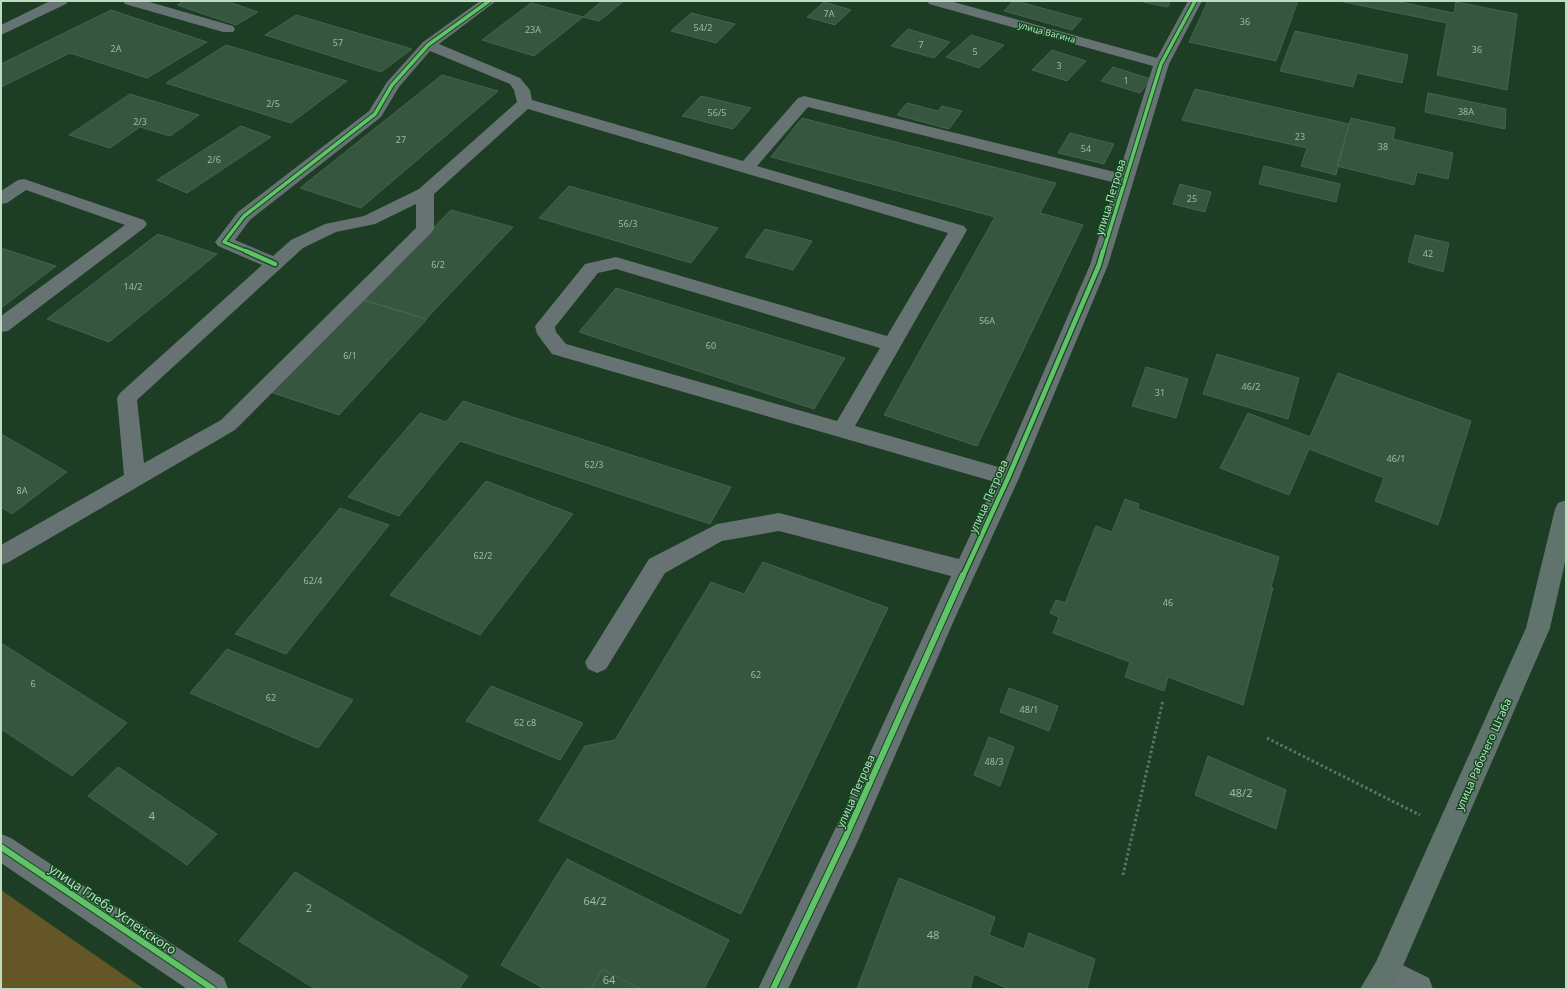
<svg xmlns="http://www.w3.org/2000/svg" width="1567" height="990" viewBox="0 0 1567 990" font-family="'Noto Sans',sans-serif">
<style>
.green{fill:#645626}
.building{fill:#375640;stroke:#48624e}
.lines{fill:none;stroke-linecap:round;stroke-linejoin:round}
.path{stroke:#62706b;stroke-width:3;stroke-dasharray:2.5 2.5;stroke-linecap:butt}
.minor{fill:#677272;fill-rule:evenodd}
.major{fill:#60736d;fill-rule:evenodd}
.cycleway-far2-casing{stroke:#104a1f;stroke-width:5.5}
.cycleway-far1-casing{stroke:#104a1f;stroke-width:7}
.cycleway-casing{stroke:#104a1f;stroke-width:8}
.cycleway-far2{stroke:#61c268;stroke-width:3.5}
.cycleway-far1{stroke:#61c268;stroke-width:4.5}
.cycleway{stroke:#61c268;stroke-width:6}
.labels{text-anchor:middle;dominant-baseline:central;stroke-width:3;stroke-linejoin:round;paint-order:stroke}
.number-label{font-size:9px;fill:#9dbaa2}
.far-street-label{font-size:9px;fill:#bfdbc2;stroke:#104a1f}
.street-label{font-size:11px;fill:#bfdbc2;stroke:#104a1f}
.near-number-label{font-size:11px;fill:#9dbaa2}
.near-street-label{font-size:13px;fill:#bfdbc2;stroke:#104a1f}
</style>
<rect width="100%" height="100%" fill="#1d3d25"/>
<path class="green" d="M1,890l143,99h-143z"/>
<path class="building" d="M184,1h42l32,11 -22,13 -59,-20z
M602,1h22l-25,20 -16,-4z
M1013,1h3l66,18 -10,11 -68,-19z
M1144,1h26l-2,6 -25,-5z
M1208,1h90l-22,60 -87,-19z
M1339,1h56l59,12 2,-11 61,12 -10,76 -70,-15 10,-52z
M824,2l27,8 -16,15 -28,-8z
M531,3l52,14 -49,39 -52,-16z
M111,10l96,32 -60,36 -77,-25 -69,34v-23z
M691,13l44,11 -19,19 -45,-12z
M296,15l116,34 -31,23 -116,-37z
M908,29l42,13 -16,16 -43,-12z
M1295,31l113,24 -6,28 -45,-10 -4,14 -73,-16z
M971,35l33,10 -25,23 -33,-11z
M226,45l121,36 -56,42 -125,-40z
M1052,50l34,11 -19,20 -35,-11z
M1113,67l38,12 -11,14 -39,-12z
M442,75l56,16 -137,117 -61,-20z
M1195,89l154,35 -13,51 -35,-9 6,-18 -125,-28z
M1428,93l78,16 -1,20 -80,-17z
M130,94l69,21 -29,21 -30,-9 -30,21 -41,-13z
M701,96l50,12 -18,21 -51,-13z
M907,103l31,8 4,-5 20,5 -13,18 -52,-14z
M802,118l254,65 -16,30 43,12 -106,221 -93,-31 111,-198 -224,-60z
M1351,118l44,10 -2,11 60,14 -5,26 -31,-7 -3,13 -77,-19z
M241,126l30,11 -84,56 -30,-13z
M1070,133l44,11 -10,20 -46,-11z
M1264,166l76,18 -4,18 -77,-18z
M1180,184l31,8 -6,20 -32,-8z
M569,186l149,42 -27,35 -152,-45z
M451,210l62,17 -87,92 -64,-19z
M765,229l47,12 -19,29 -48,-13z
M158,234l59,20 -108,88 -62,-23z
M1415,235l34,8 -6,29 -35,-10z
M1,248l55,18 -55,42z
M616,288l229,70 -31,51 -235,-77z
M362,299l65,20 -88,96 -69,-23z
M1217,354l82,24 -11,41 -85,-25z
M1146,367l42,12 -12,39 -44,-12z
M1338,373l133,48 -33,104 -63,-24 9,-23 -75,-29 -20,46 -69,-27 28,-55 62,24z
M463,401l268,86 -21,37 -250,-83 -61,75 -51,-19 72,-84 26,9z
M1,434l66,38 -55,42 -11,-7z
M486,481l87,33 -93,121 -90,-40z
M1125,499l14,5 -1,5 141,48 -8,30 2,1 -30,117 -75,-28 -4,14 -39,-14 5,-15 -77,-29 6,-16 -9,-4 6,-13 9,3 31,-77 16,6z
M340,508l49,17 -103,129 -51,-20z
M763,562l125,46 -147,306 -202,-93 46,-75 30,-6 96,-158 33,12z
M1,643l126,80 -55,53 -71,-47z
M227,649l126,51 -35,48 -128,-55z
M491,686l92,37 -23,37 -94,-39z
M1009,688l49,18 -9,25 -49,-19z
M989,737l25,10 -14,39 -26,-11z
M1208,756l78,34 -10,39 -81,-34z
M118,767l99,67 -30,31 -99,-69z
M567,859l162,81 -25,49h-63l-39,-20 -11,20h-46l-44,-24z
M295,872l173,104 -9,13h-144l-76,-48z
M899,878l96,39 -6,18 35,14 5,-16 66,26 -8,30h-78l-35,-15 -4,15h-113z
M602,969l39,20h-50z"/>
<g class="lines">
<path class="path" d="M1267,738l153,77
M1123,875l40,-175"/>
<path class="minor" d="M50,1h18l-2,3 -65,31v-10z
M123,1h23l87,25 2,3 -2,3h-10l-98,-28z
M480,1h16l-57,43 81,34 10,12 2,10 211,61 55,-63 6,-2 315,77 34,-107 -224,-62 -2,-3h23l207,57 31,-57h14l-33,63 -61,201 -89,213 -64,140 -99,227 -68,144h-30l78,-162 115,-251 -172,-45 -57,10 -57,32 -59,96 -9,4 -9,-4 -3,-7 64,-103 68,-35 62,-11 180,46 36,-77 -443,-128 -15,-20 -2,-8 50,-62 31,-7 271,79 61,-103 -420,-124 -94,85v35l-3,4 -196,197 -226,132 -8,3v-20l123,-70 -7,-77 3,-5 142,-128 -44,-19 -3,-4 23,-30 131,-101 18,-29 36,-40zM430,51l80,33 4,6 3,12 -98,87 -55,27 -39,8 -34,16 -18,16 -38,-16 15,-20 131,-103 18,-30zM808,107l308,76 -26,82 -88,203 -147,-42 112,-196 -3,-4 -207,-60zM416,204v24l-195,192 -77,43 -7,-63 166,-152 33,-16 39,-8zM616,269l264,79 -43,73 -271,-77 -10,-12 -1,-5 43,-54z
M24,179l120,41 3,4 -3,4 -136,103 -7,1v-16l124,-91 -99,-35 -19,13 -6,1v-13l17,-11z
M1,834l10,4 213,140 4,11h-41l-186,-126z
M1386,957l43,21 4,11h-45l-12,-7 -5,-10 5,-10z"/>
<path class="major" d="M1566,500v58l-16,70 -154,354 -4,7h-32l16,-27 150,-334 29,-119 3,-6z"/>
<defs>
<path id="cycleway-far2" d="M248,252l-24,-10 20,-26 131,-102 17,-29 36,-40 61,-44
M1103,252l58,-188 34,-63"/>
<path id="cycleway-far1" d="M246,251l29,13
M963,576l45,-98 91,-213 4,-14"/>
<path id="cycleway" d="M1,847l212,142
M773,989l73,-153 117,-261"/>
</defs>
<use href="#cycleway-far2" class="cycleway-far2-casing"/>
<use href="#cycleway-far1" class="cycleway-far1-casing"/>
<use href="#cycleway" class="cycleway-casing"/>
<use href="#cycleway-far2" class="cycleway-far2"/>
<use href="#cycleway-far1" class="cycleway-far1"/>
<use href="#cycleway" class="cycleway"/>
</g>
<g class="labels">
<g class="number-label">
<text x="829" y="13">7А</text>
<text x="1245" y="21">36</text>
<text x="703" y="27">54/2</text>
<text x="533" y="29">23А</text>
<text x="338" y="42">57</text>
<text x="921" y="44">7</text>
<text x="116" y="48">2А</text>
<text x="1477" y="49">36</text>
<text x="975" y="51">5</text>
<text x="1059" y="65">3</text>
<text x="1126" y="80">1</text>
<text x="273" y="103">2/5</text>
<text x="1466" y="111">38А</text>
<text x="717" y="112">56/5</text>
<text x="140" y="121">2/3</text>
<text x="1300" y="136">23</text>
<text x="401" y="139">27</text>
<text x="1383" y="146">38</text>
<text x="1086" y="148">54</text>
<text x="214" y="159">2/6</text>
<text x="1192" y="198">25</text>
<text x="628" y="223">56/3</text>
<text x="1428" y="253">42</text>
<text x="438" y="264">6/2</text>
<text x="133" y="286">14/2</text>
<text x="987" y="320">56А</text>
<text x="711" y="345">60</text>
<text x="350" y="355">6/1</text>
<text x="1251" y="386">46/2</text>
<text x="1160" y="392">31</text>
<text x="1396" y="458">46/1</text>
<text x="594" y="464">62/3</text>
<text x="22" y="490">8А</text>
<text x="483" y="555">62/2</text>
<text x="313" y="580">62/4</text>
<text x="1168" y="602">46</text>
<text x="756" y="674">62</text>
<text x="33" y="683">6</text>
<text x="271" y="697">62</text>
<text x="1029" y="709">48/1</text>
<text x="525" y="722">62 с8</text>
<text x="994" y="761">48/3</text>
</g>
<g class="far-street-label">
<text transform="translate(1047 32) rotate(15)">улица Вагина</text>
</g>
<g class="street-label">
<text transform="translate(1110 197) rotate(-73)">улица Петрова</text>
<text transform="translate(988 496) rotate(-66)">улица Петрова</text>
<text transform="translate(1483 754) rotate(-66)">улица Рабочего Штаба</text>
<text transform="translate(855 791) rotate(-66)">улица Петрова</text>
</g>
<g class="near-number-label">
<text x="1241" y="792">48/2</text>
<text x="152" y="815">4</text>
<text x="595" y="900">64/2</text>
<text x="309" y="907">2</text>
<text x="933" y="934">48</text>
<text x="609" y="979">64</text>
</g>
<g class="near-street-label">
<text transform="translate(113 909) rotate(34)">улица Глеба Успенского</text>
</g>
</g>
<rect width="1567" height="990" fill="none" stroke="#bfdbc2" stroke-width="4"/>
</svg>
